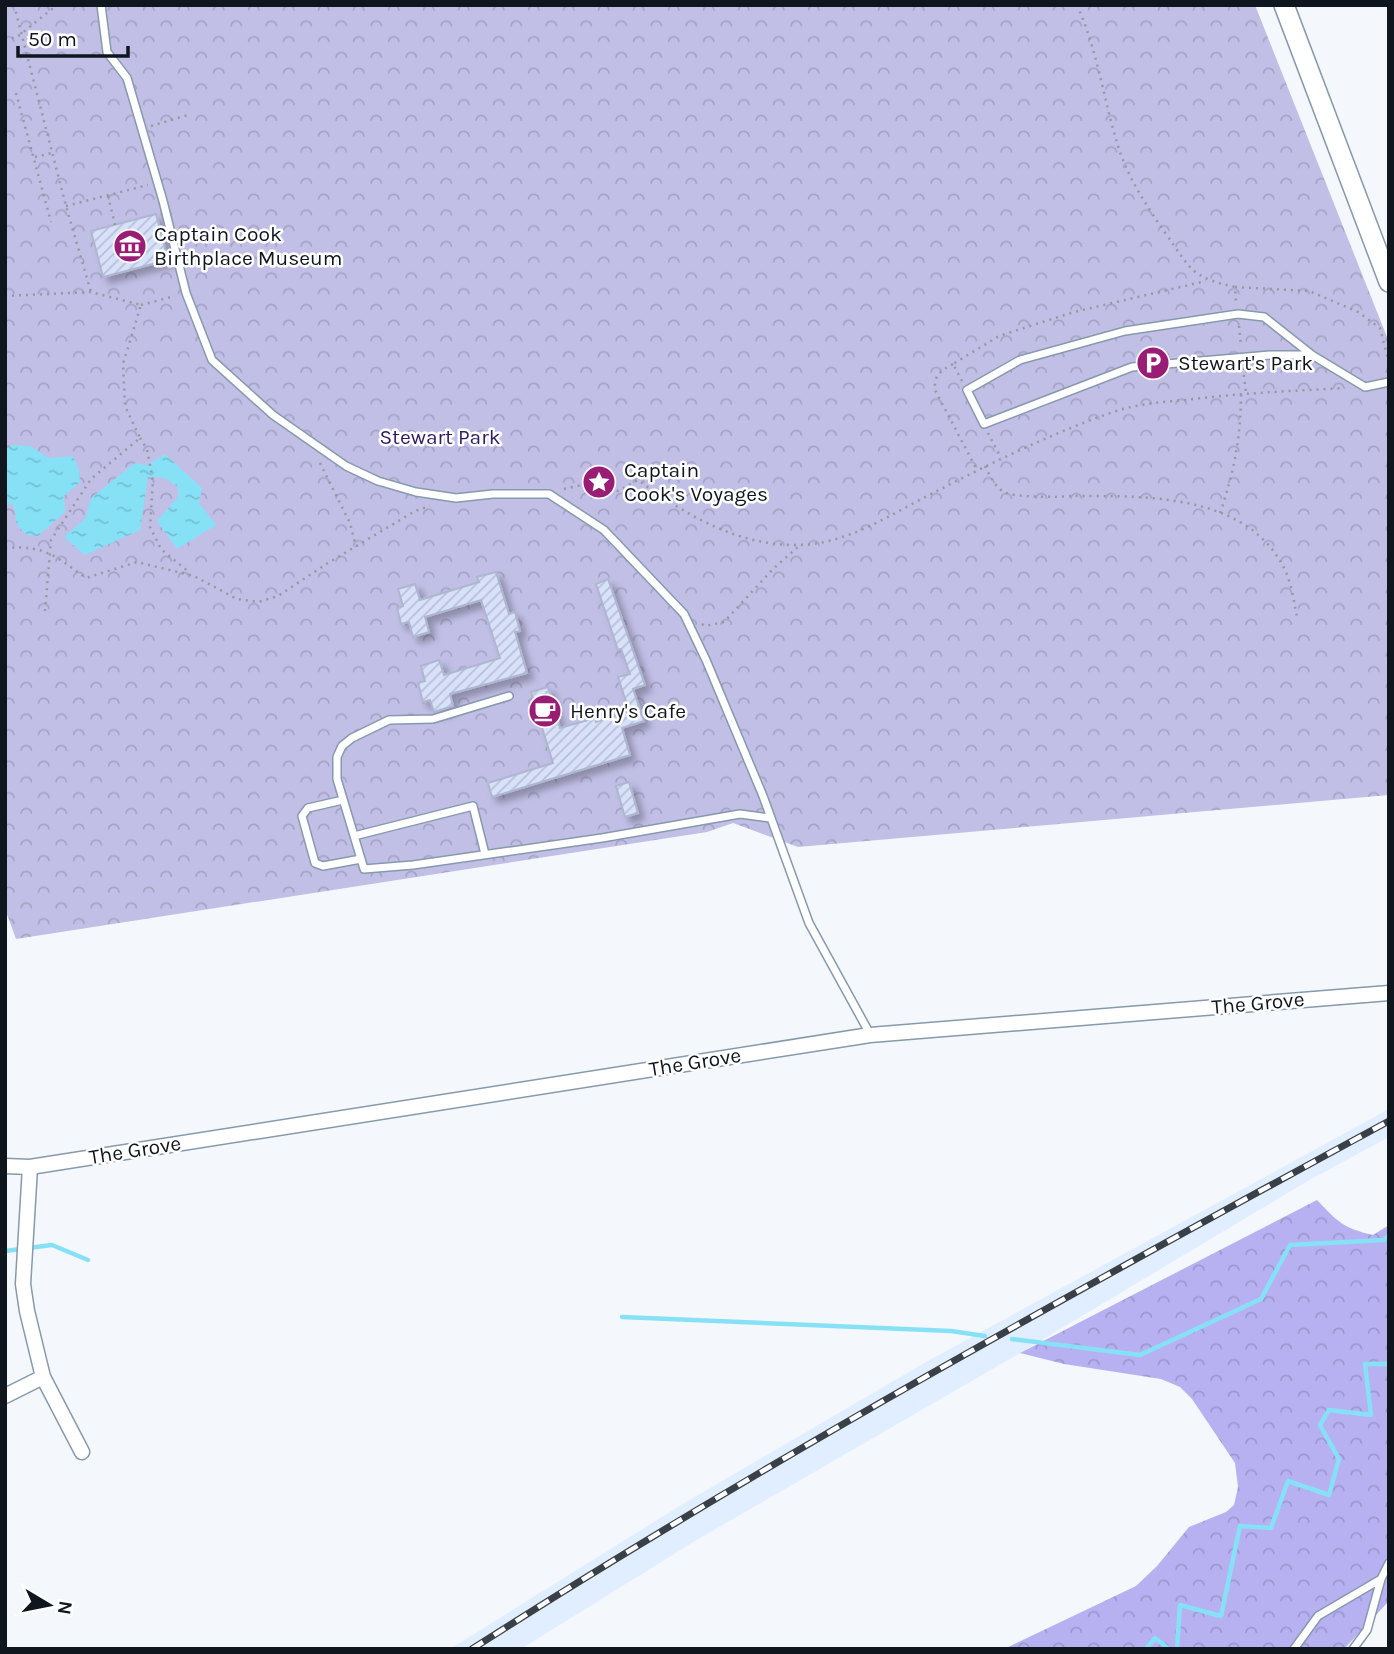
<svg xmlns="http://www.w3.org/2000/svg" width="1394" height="1654" viewBox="0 0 1394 1654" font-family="Karla,sans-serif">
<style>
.built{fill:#e0eeff}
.forest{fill:url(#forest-crowns)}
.park{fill:url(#park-crowns)}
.water{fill:url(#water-ripples)}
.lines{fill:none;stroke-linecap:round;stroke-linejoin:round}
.stream{stroke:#86e1f6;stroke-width:4.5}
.building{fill:url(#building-hatch);stroke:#aeb7cf;stroke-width:2;filter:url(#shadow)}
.lane-casing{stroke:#8799ac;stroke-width:10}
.street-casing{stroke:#8799ac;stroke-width:17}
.secondary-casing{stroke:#8799ac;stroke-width:22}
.path{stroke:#95999f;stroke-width:2.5;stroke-dasharray:2 5;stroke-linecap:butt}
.lane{stroke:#fff;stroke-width:7}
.street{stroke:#fff;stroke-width:14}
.secondary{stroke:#fff;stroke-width:19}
.rail-casing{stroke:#3a4047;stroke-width:7}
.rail{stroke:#fff;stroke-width:4.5;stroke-dasharray:13;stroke-linecap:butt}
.labels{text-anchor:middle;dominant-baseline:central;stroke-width:5;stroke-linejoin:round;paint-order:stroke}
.poi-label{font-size:21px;fill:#10161e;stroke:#fff;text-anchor:start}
.park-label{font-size:21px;fill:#2d1b64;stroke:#fff}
.street-label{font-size:21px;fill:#10161e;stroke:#fff}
</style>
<defs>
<pattern id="forest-crowns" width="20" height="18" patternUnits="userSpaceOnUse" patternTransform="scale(1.75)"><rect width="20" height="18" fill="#b7b1f2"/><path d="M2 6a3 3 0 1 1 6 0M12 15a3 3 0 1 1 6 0" fill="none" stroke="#9c98cf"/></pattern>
<pattern id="park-crowns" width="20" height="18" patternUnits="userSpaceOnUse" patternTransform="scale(1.75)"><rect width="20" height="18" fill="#c1bfe6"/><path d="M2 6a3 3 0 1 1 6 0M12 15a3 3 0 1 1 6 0" fill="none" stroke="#a5a3c5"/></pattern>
<pattern id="water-ripples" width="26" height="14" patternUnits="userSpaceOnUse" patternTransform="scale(1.75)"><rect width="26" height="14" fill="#86e1f6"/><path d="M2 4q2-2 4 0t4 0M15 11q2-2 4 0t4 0" fill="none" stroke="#73c0d2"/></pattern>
<pattern id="building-hatch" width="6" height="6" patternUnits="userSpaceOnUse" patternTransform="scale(1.75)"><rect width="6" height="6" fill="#d8e1fa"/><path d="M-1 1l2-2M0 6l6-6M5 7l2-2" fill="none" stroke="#b8c0d6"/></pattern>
<filter id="shadow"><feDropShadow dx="6" dy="6" stdDeviation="3.5" flood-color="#0004"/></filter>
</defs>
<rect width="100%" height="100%" fill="#f4f8fc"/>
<path class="built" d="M1389,1109v28l-83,45 -286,171 -325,188 -174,108h-71l236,-147 240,-140z"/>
<path class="forest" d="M1317,1200c21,22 26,28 56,35l16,-10v376l-45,48h-340l132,-63 21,-20 32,-39 37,-15 8,-7 4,-18 -3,-24 -43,-64 -12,-12 -19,-8 -97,-15 -44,-11z"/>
<path class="park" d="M5,5h1250l134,337v453l-591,52 -65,-24 -26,9 -691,107 -11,-30z"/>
<path class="water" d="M11,445l19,1 19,12 24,-2 6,14 1,12 -16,14 1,16 -27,24 -12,-1 -10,-12 -1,-13 -4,-7 -6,3v-55z
M165,454l37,34 -3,15 17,22 -39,24 -20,-28 21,-24v-10l-13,-9 -17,-1 -8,53 -55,25 -21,-18 21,-18 6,-21 44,-35 12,2z"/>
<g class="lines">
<path class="stream" d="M5,1251l47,-6 36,15
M622,1317l329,14 34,5
M1012,1339l128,16 121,-56 29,-54 94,-5 5,-5
M1146,1649l9,-11 14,11
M1177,1649l3,-44 41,11 19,-90 31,2 17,-47 41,14 10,-36 -19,-34 9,-15 42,5 -6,-51h24"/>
</g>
<path class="building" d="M156,214l12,46 -65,17 -12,-46z
M496,572l13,42 6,-2 5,19 -5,1 12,41 -77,21 3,12 -19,6 -4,-12 -7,2 -5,-19 7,-2 -4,-15 18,-6 5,15 56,-17 -19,-58 -56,17 4,15 -16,5 -4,-15 -8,2 -4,-16 6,-2 -5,-17 17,-5 5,16 59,-18 -2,-5z
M608,579l37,106 -12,4 11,32 -22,7 8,27 -138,42 -4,-14 65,-20 -22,-71 17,-5 12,41 35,-10 1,4 33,-11 -11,-34 12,-3 -9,-25 -3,1 -22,-66z
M629,782l9,31 -13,4 -9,-31z"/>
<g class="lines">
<defs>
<path id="lane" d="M101,5l6,47 20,26 36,123 23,92 26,67 61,55 73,51 32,15 38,11 40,6 37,-4h56l55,36 80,84 22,46 57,136 46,127 61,111
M1312,355h-42l-138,12 -148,57 -17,-34 53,-30 105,-29 113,-17 26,3 48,38 53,32 24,-5
M509,696l-76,23 -44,1 -37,18 -10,8 -5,11v22l27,90 49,-4 189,-27 138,-24 30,4
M343,800l-35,8 -6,8 13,47 8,3 38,-7
M354,836l119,-30 12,48
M1294,1649l24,-33 63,-37
M1353,1649l14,-19 14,-51 8,-16"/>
<path id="street" d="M5,1166l25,1 840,-132 519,-42
M30,1167l-7,117 4,27 16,66 39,75
M5,1396l38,-19"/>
<path id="secondary" d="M1284,5l105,277"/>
</defs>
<use href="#lane" class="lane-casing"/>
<use href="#street" class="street-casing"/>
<use href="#secondary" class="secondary-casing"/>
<path class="path" d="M14,5l52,201 25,86
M1077,5c22,48 27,101 44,150 11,29 27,53 45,79 25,35 24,43 69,53l1,15
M5,40l12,-3 40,-32
M16,93l35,129
M151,126l37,-11
M35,157l17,-4
M108,196l7,29
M66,206l82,-21
M1235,287l74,4 49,21 22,16 9,35
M5,296l86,-4 50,13 -18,59 2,42 15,32 -49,41 -40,61 -6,71
M141,305l34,-9
M1239,326l2,20
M953,364c-13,7 -19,11 -18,26l42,80
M1243,368l3,25
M962,381l-9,-17 46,-28 75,-24 132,-31
M988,433l13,25
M140,438l7,11 6,32 -3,46 11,22 29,24
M320,463l30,60 6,24
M985,466c5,10 9,20 19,26 11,6 54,5 69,4 72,0 175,-3 212,74 7,15 9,32 12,47
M564,489l35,-8 19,10 20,-11c46,34 100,66 159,65 51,0 97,-33 142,-55 56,-29 114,-57 174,-78 24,-8 48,-10 73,-12 53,-7 105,-9 159,-12
M1220,513c14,-40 21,-77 21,-120
M5,548c40,-3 50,8 81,30l51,-16 57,14 43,23 21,3 20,-6 50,-33 87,-52 15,-5
M702,624l3,2 19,-4 49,-53 26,-23"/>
<use href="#lane" class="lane"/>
<use href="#street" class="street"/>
<use href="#secondary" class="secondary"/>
<defs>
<path id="rail" d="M472,1649c297,-190 607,-360 917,-528"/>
</defs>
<use href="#rail" class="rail-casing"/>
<use href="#rail" class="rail"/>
</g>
<defs>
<symbol id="museum-disc" viewBox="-11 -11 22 22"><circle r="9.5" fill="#991d75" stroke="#fff"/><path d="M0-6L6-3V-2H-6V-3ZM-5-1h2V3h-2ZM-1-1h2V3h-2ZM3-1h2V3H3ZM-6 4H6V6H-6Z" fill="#fff"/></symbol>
<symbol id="parking-disc" viewBox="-11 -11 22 22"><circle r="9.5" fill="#991d75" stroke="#fff"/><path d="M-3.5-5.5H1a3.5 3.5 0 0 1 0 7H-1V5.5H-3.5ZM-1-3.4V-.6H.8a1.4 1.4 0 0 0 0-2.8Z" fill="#fff"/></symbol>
<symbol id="sight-disc" viewBox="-11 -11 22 22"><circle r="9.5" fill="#991d75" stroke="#fff"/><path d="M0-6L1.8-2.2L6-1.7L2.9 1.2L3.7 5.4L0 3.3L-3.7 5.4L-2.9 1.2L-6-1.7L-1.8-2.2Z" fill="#fff"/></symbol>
<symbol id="cafe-disc" viewBox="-11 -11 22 22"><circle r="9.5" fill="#991d75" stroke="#fff"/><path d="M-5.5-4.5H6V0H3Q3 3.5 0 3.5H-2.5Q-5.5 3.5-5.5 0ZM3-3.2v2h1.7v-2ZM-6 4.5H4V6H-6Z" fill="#fff"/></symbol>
</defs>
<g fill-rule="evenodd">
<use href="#museum-disc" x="111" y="227" width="38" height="38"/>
<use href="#parking-disc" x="1134" y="344" width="38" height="38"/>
<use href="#sight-disc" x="580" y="463" width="38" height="38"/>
<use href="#cafe-disc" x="526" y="692" width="38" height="38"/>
</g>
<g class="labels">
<g class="poi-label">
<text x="154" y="234">Captain Cook<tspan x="154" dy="24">Birthplace Museum</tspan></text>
<text x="1178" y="363">Stewart's Park</text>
<text x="624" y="470">Captain<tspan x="624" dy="24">Cook's Voyages</tspan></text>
<text x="570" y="711">Henry's Cafe</text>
</g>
<g class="park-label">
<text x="440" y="437">Stewart Park</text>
</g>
<g class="street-label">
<text transform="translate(1258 1003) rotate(-5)">The Grove</text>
<text transform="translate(695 1062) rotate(-9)">The Grove</text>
<text transform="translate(135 1150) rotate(-9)">The Grove</text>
</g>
</g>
<rect width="1394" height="1654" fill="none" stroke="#10161e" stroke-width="14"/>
<g transform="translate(49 1605) rotate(100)" stroke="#ffffff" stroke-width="5" paint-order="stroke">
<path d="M0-5L12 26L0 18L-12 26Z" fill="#10161e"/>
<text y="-10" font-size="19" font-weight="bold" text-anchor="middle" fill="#10161e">N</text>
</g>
<path d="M18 46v10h110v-10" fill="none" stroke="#10161e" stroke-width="3.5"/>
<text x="28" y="46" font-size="21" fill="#10161e" stroke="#ffffff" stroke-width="5" paint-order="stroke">50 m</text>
</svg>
